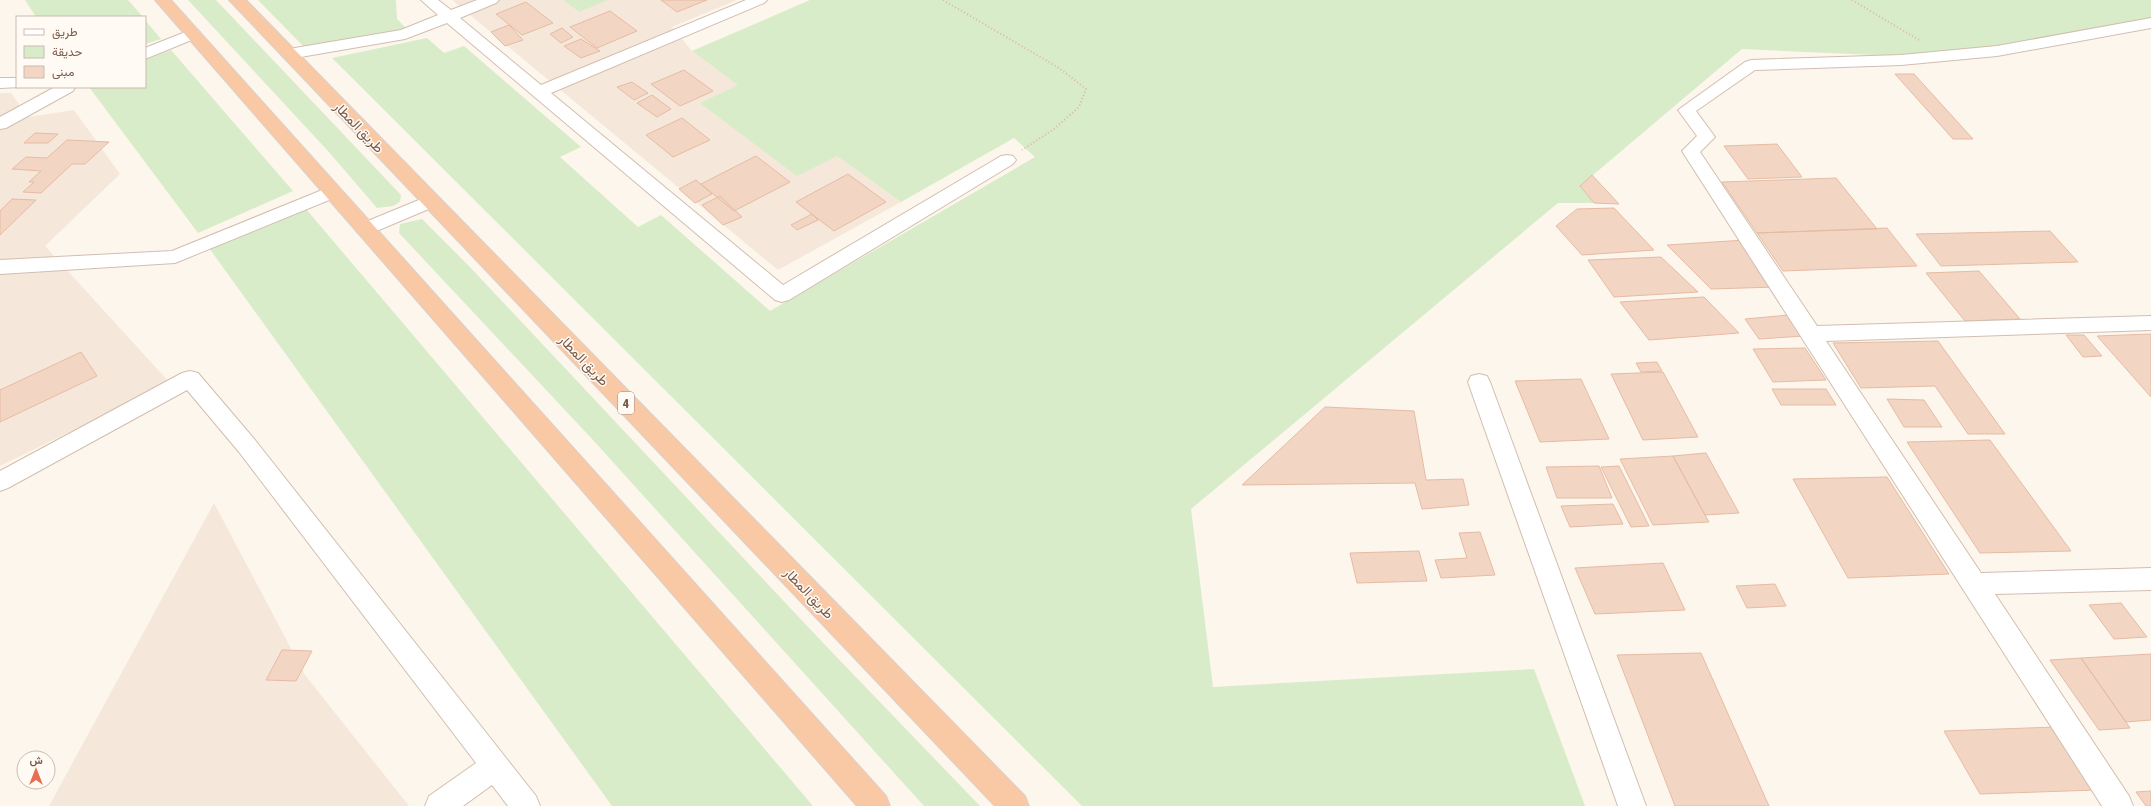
<svg xmlns="http://www.w3.org/2000/svg" width="2151" height="806" viewBox="0 0 2151 806" font-family="'Asap Condensed',Vazirmatn,sans-serif">
<style>
.residential{fill:#f5e8da}
.green{fill:#d8ecc9}
.building{fill:#f3d5c3;stroke:#e6bba3}
.lines{fill:none;stroke-linecap:round;stroke-linejoin:round}
.minor-casing{stroke:#d1beb0;stroke-width:2}
.trunk-casing{stroke:#dad1cd;stroke-width:2}
.path{stroke:#d9b8a5;stroke-width:2;stroke-dasharray:1 2.5;stroke-linecap:butt}
.minor{fill:#fff;fill-rule:evenodd}
.trunk{fill:#f9c8a4;fill-rule:evenodd}
.labels{text-anchor:middle;dominant-baseline:central;stroke-width:3;stroke-linejoin:round;paint-order:stroke}
.shield{fill:#fffaf3;stroke:#a28b7f;stroke-width:1}
.shield-label{font-size:13px;font-weight:bold;fill:#7a5c4d}
.street-label{font-size:14px;fill:#7a5c4d;stroke:#fffaf3}
</style>
<rect width="100%" height="100%" fill="#fdf6ec"/>
<path class="residential" d="M452,0h285l-65,27 20,24 47,34 -39,18 137,53 64,46 -123,68z
M0,93h11l17,24 46,-7 46,64 -75,72 125,137 -170,83z
M214,503l91,172 104,131h-360z"/>
<path class="green" d="M25,0h103l15,17h-107z
M188,0h28l185,195 -1,7 -7,4 -16,2 -49,-57z
M258,0h138l1,19 12,12 -104,17z
M564,0h44l-29,12z
M810,0h1341v19l-159,28 -95,9 -155,-7 -162,137 14,17h-36l-367,306 22,178 321,-18 51,137h-503l-750,-748 95,-20 17,15 20,-7 117,101 -21,10 78,70 23,-12 109,96 265,-154 -21,-19 -113,64 -64,-46 -40,20 -97,-73 38,-18 -46,-34z
M145,20l16,19 -16,5z
M171,50l122,141 -95,42 -109,-146h56v-27z
M306,209l507,597h-201l-403,-558z
M422,219l46,46 358,381 154,160h-56l-331,-366 -194,-207 1,-9z"/>
<path class="building" d="M661,0h46l-30,12z
M526,2l27,21 -31,12 -26,-21z
M610,11l27,20 -40,17 -27,-21z
M509,25l14,15 -18,6 -14,-14z
M562,28l11,9 -12,6 -11,-9z
M581,39l19,12 -19,7 -17,-12z
M684,70l29,21 -33,15 -29,-22z
M1895,74h19l59,65h-20z
M632,82l16,11 -14,7 -17,-13z
M652,95l19,14 -14,8 -20,-14z
M682,118l28,22 -37,17 -27,-22z
M35,133l23,1 -10,9h-24z
M67,140l42,2 -24,22h-13l-31,29 -18,-1 11,-10h-5l12,-11 -29,-2 14,-12 21,1z
M1777,144l25,33 -54,2 -24,-33z
M756,156l34,26 -56,29 -33,-27z
M848,174l38,28 -52,29 -38,-29z
M1592,175l27,29 -25,-1 -14,-17z
M1836,178l41,51 -120,4 -35,-51z
M696,180l16,14 -17,9 -16,-14z
M720,196l22,21 -19,8 -21,-20z
M12,199l24,1 -36,35v-24z
M1614,208l40,42 -72,5 -26,-29 21,-17z
M812,214l6,6 -21,10 -6,-5z
M1887,228l30,38 -134,5 -26,-38z
M2050,231l28,31 -137,4 -25,-32z
M1745,240l31,47 -65,2 -44,-44z
M1661,257l37,35 -84,5 -26,-37z
M1979,271l41,48 -55,2 -39,-48z
M1704,297l35,36 -90,7 -29,-38z
M1789,315l15,21 -45,3 -14,-20z
M2151,334v63l-54,-61z
M2066,335h18l18,21 -19,1z
M1938,341l67,93h-37l-33,-48 -74,2 -28,-45z
M1805,348l21,32 -53,2 -20,-33z
M81,352l16,24 -97,46v-32z
M1657,362l5,9 -21,1 -5,-9z
M1663,372l35,65 -55,3 -32,-66z
M1581,379l28,60 -69,3 -25,-61z
M1772,389h54l10,16h-55z
M1887,399l37,1 18,27h-38z
M1325,407l89,4 12,69 37,-1 6,26 -47,4 -7,-26 -173,2z
M1990,440l81,111 -91,2 -73,-111z
M1706,453l33,60 -34,2 -32,-59z
M1673,456l32,59 4,7 -56,3 -33,-66z
M1599,466l13,32h-55l-11,-31z
M1619,466l30,60 -18,1 -30,-60z
M1887,477l62,97 -101,4 -55,-99z
M1613,504l10,20 -53,3 -9,-21z
M1480,532l15,43 -54,3 -6,-18 32,-2 -8,-25z
M1419,551l8,30 -70,2 -7,-30z
M1663,563l22,47 -90,4 -20,-46z
M1775,584l11,22 -39,2 -11,-22z
M2121,603l26,34 -33,2 -25,-34z
M282,650l30,1 -16,30 -30,-1z
M1701,653l68,153h-94l-58,-151z
M2151,654v66l-25,2 -45,-64z
M2081,658l49,70 -31,2 -49,-70z
M2056,727l40,63 -116,4 -36,-63z
M2151,791v15h-5l-10,-14z"/>
<g class="lines">
<defs>
<path id="minor" d="M421,0h17l13,10 26,-10h22l-3,3 -36,15 81,67 205,-85h21l-3,3 -213,90 232,192 218,-129 6,-1 6,1 3,4 -3,4 -224,136 -7,2 -7,-2 -328,-277 -42,16 -116,20 -6,-2 -2,-3 2,-3 6,-2 112,-19 37,-15z
M2151,18v10l-154,28 -96,9 -146,5 -59,41 19,26 -15,15 117,174 334,-10v14l-325,11 155,232 170,-5v22l-156,4 134,202 4,10h-31l-420,-655 15,-15 -19,-26 67,-48 6,-2 150,-5 96,-9z
M193,29l6,2 2,3 -2,3 -54,22v-11z
M0,78h17v9h4l-21,1z
M55,87h20l-2,4 -67,37 -6,1v-12z
M332,186l7,2 2,4 -2,4 -164,67 -175,11v-14l172,-9z
M431,195l7,2 2,4 -2,4 -66,28 -7,2 -7,-2 -3,-4 3,-4z
M190,371l8,2 57,67 281,356 4,10h-32l-16,-21 -29,21h-38l4,-10 47,-33 -237,-311 -52,-62 -179,98 -8,3v-20l182,-98z
M1479,374l8,2 3,6 156,424h-28l-150,-424 3,-6z"/>
<path id="trunk" d="M155,0h16l715,796 4,10h-33z
M229,0h17l779,796 4,10h-34z"/>
</defs>
<use href="#minor" class="minor-casing"/>
<use href="#trunk" class="trunk-casing"/>
<path class="path" d="M943,0l116,68 27,21 -7,18 -25,22 -32,21
M1852,0l67,40"/>
<use href="#minor" class="minor"/>
<use href="#trunk" class="trunk"/>
</g>
<g class="labels">
<rect class="shield" x="618" y="392" width="16" height="22" rx="3"/>
<g class="shield-label">
<text x="626" y="403">4</text>
</g>
<g class="street-label">
<text transform="translate(359 127) rotate(46)">طريق المطار</text>
<text transform="translate(584 360) rotate(46)">طريق المطار</text>
<text transform="translate(809 593) rotate(46)">طريق المطار</text>
</g>
</g>
<rect x="16" y="16" width="130" height="72" fill="#fffaf3" stroke="#cabbb1"/>
<rect x="24" y="29" width="20" height="6" fill="#ffffff" stroke="#cabbb1"/>
<text x="52" y="36" font-size="12" fill="#7a5c4d">طريق</text>
<rect x="24" y="46" width="20" height="12" fill="#d8ecc9" stroke="#cabbb1"/>
<text x="52" y="56" font-size="12" fill="#7a5c4d">حديقة</text>
<rect x="24" y="66" width="20" height="12" fill="#f3d5c3" stroke="#cabbb1"/>
<text x="52" y="76" font-size="12" fill="#7a5c4d">مبنى</text>
<g transform="translate(36 770)"><circle r="19" fill="#fffaf3" stroke="#cabbb1"/>
<path d="M0-3L7 15L0 10L-7 15Z" fill="#e76f51"/>
<text y="-6" font-size="11" font-weight="bold" text-anchor="middle" fill="#7a5c4d">ش</text>
</g>
</svg>
